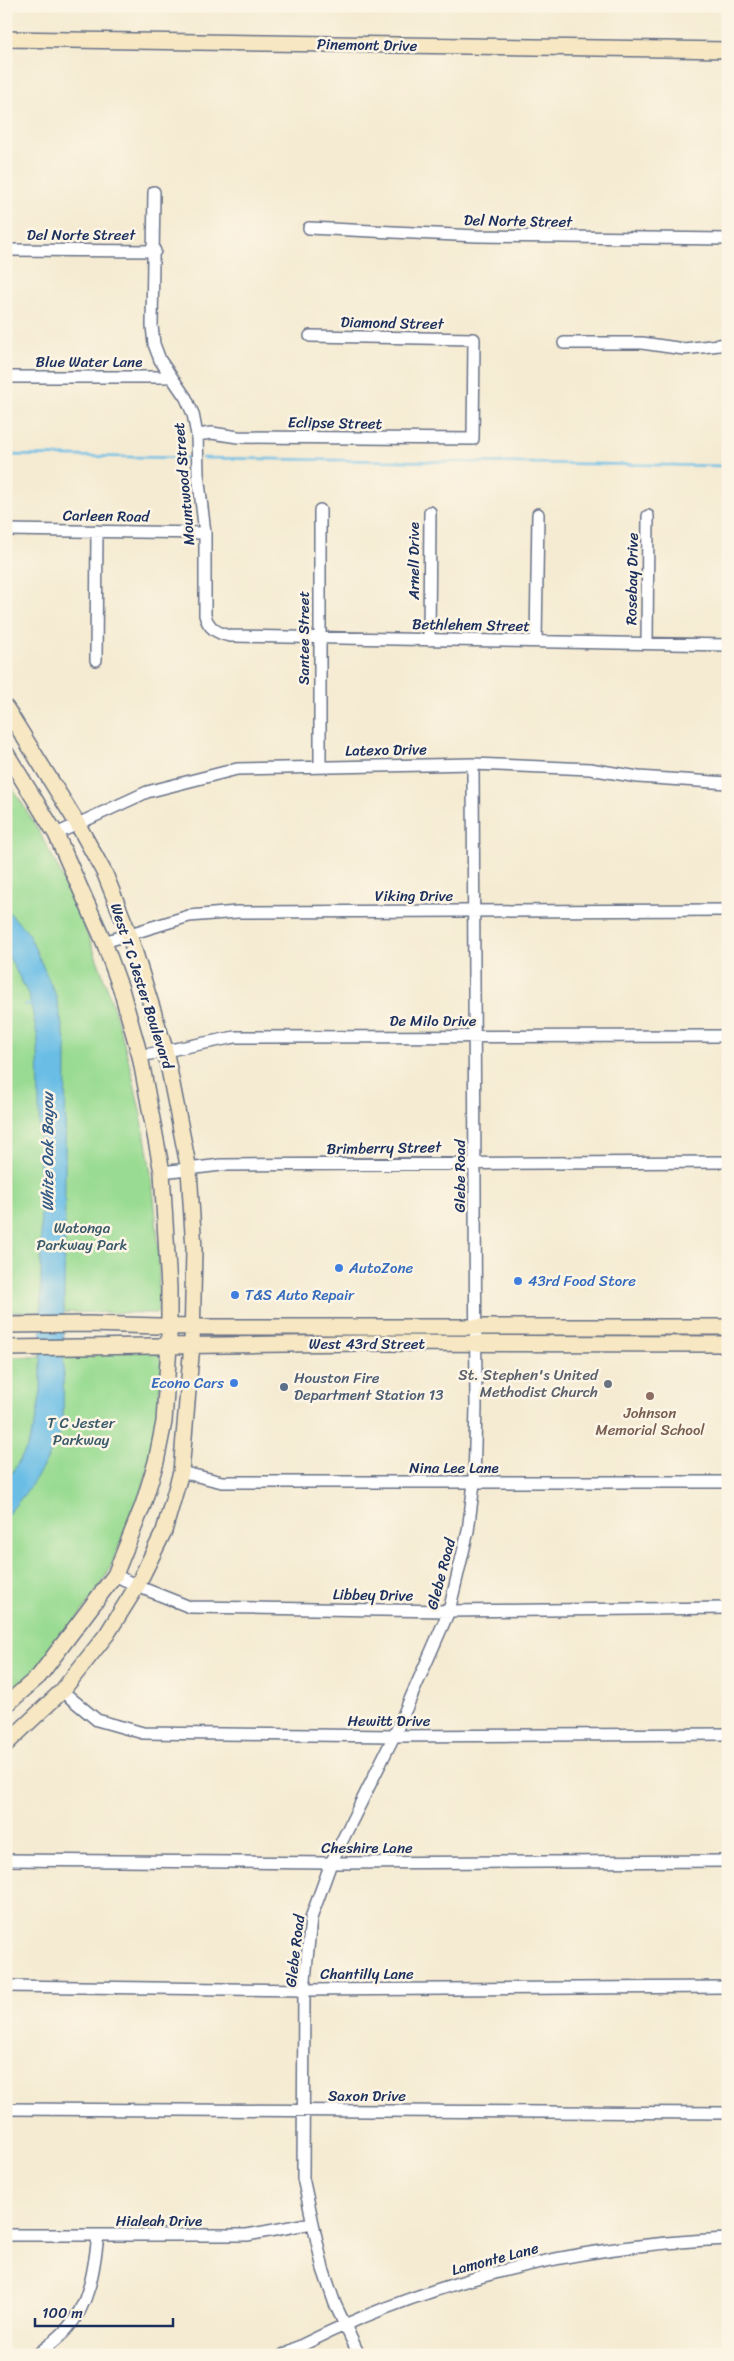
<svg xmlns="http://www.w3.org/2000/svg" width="734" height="2361" viewBox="0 0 734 2361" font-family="Sriracha,sans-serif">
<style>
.green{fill:#99db92;stroke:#5a8578}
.water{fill:#6abee6;stroke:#4276a2}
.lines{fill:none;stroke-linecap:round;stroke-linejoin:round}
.stream{stroke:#6abee6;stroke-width:2.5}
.street-casing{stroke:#677187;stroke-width:14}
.secondary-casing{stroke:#677187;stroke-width:18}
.street{stroke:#fff;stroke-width:11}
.secondary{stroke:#f7e8c3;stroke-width:15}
.shop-dot{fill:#3f7fe0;stroke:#fcf5e5;stroke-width:2}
.worship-dot{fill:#6b7280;stroke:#fcf5e5;stroke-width:2}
.service-dot{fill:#5c6f8a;stroke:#fcf5e5;stroke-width:2}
.education-dot{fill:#8d6e63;stroke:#fcf5e5;stroke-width:2}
.labels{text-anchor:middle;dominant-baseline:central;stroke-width:5;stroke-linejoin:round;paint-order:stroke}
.street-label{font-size:15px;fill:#1b2f5e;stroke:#fcf5e5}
.park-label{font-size:15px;fill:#3a5a6b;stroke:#fcf5e5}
.shop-label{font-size:15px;fill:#366cbe;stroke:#fcf5e5;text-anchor:start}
.worship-label{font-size:15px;fill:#5b616d;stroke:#fcf5e5;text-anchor:end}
.service-label{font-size:15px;fill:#4e5e75;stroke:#fcf5e5;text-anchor:start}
.education-label{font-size:15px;fill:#785e54;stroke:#fcf5e5}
.water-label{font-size:16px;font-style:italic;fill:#335a87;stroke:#fcf5e5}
</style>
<rect width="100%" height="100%" fill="#fcf5e5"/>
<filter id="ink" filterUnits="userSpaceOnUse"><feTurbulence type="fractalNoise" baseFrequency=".02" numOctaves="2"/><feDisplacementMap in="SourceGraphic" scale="10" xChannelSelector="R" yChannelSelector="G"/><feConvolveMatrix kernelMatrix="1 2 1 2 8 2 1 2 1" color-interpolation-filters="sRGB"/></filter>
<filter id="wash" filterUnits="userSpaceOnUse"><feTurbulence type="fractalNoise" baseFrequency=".0096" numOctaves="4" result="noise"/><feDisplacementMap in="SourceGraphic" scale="20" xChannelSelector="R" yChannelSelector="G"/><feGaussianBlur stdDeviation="1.12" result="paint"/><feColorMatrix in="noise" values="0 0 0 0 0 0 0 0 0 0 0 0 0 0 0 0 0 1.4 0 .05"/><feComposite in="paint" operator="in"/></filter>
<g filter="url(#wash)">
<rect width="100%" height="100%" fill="#f5ebd2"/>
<path class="green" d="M6,779c88,127 143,312 152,466 2,22 0,45 0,68l-152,-1z
M151,1351l7,4 4,7 -5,65 -14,61 -32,78 -9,17 -46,66 -50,50v-342h88l1,-5z"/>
<path class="water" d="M6,909l22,24 28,63 10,49 -3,380c-13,35 -32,63 -57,91v-33l21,-35 9,-28 5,-29v-148l-3,-204 -9,-43 -23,-45z"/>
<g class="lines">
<path class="stream" d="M6,455l188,3
M202,458l526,8
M25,1005l8,-2"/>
</g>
</g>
<g filter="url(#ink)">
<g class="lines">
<defs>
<path id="street" d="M154,192l-2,134 2,18 6,16 26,38 7,16 4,21 1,39 7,59v82c3,13 13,19 26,21l497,9
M309,228l168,8 251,3
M6,250l149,1
M564,343h78l42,6 44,-5
M6,377h165
M197,435l15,-2 26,4 235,2 1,-100 -164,-3
M320,510v256
M6,530l199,3
M429,640l1,-128
M536,641l2,-127
M647,643l1,-127
M96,660l1,-129
M56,834l91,-42 90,-23 236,-5 117,5 48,8 90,6
M104,942l85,-26 48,-4 491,-2
M140,1056l95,-19 493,-1
M162,1172l59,-7 507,-3
M181,1472l41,10h506
M115,1575l22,11 53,21 259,4 279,-3
M62,1691l35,29 46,13 251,3 334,-2
M6,1860l325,3 397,-2
M6,1986l298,4 424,-3
M6,2109l722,4
M6,2235h241l65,-12
M37,2355c9,-8 21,-16 29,-25 24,-26 28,-61 32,-94
M283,2355c137,-73 290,-110 445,-116
M359,2355l-24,-51 -12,-35 -20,-91 1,-188 7,-72 20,-55 63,-127 55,-125 19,-80 6,-48 2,-76 -3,-643"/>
<path id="secondary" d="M6,39l722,11
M6,708l71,115 28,51 24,60 36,115 24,121 5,79 -2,95 -11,128 -17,59 -27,55 -30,48 -45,57 -56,53
M6,753l50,81 48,108 17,47 19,67 22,116 7,116v57l-5,77 -8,40 -13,43 -28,70 -76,101 -33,29
M6,1325l83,-1 104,3h535
M6,1348l356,-5 366,1"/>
</defs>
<use href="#street" class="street-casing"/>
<use href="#secondary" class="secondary-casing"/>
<use href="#street" class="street"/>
<use href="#secondary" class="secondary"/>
</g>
</g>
<g class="shop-dot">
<circle cx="339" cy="1268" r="5"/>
<circle cx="518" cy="1281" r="5"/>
<circle cx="235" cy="1295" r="5"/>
<circle cx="234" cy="1383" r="5"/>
</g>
<circle class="worship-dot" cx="608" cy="1384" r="5"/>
<circle class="service-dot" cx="284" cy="1387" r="5"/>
<circle class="education-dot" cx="650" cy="1396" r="5"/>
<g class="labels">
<g class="street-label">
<text transform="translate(367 45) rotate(1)">Pinemont Drive</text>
<text transform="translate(518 221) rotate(1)">Del Norte Street</text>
<text x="81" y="235">Del Norte Street</text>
<text transform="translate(392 323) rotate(1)">Diamond Street</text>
<text x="89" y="362">Blue Water Lane</text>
<text transform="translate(335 423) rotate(1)">Eclipse Street</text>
<text transform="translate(184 484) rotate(-95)">Mountwood Street</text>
<text transform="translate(106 516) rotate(1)">Carleen Road</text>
<text transform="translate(414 561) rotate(-90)">Arnell Drive</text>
<text transform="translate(632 579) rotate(-89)">Rosebay Drive</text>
<text transform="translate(471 625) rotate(1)">Bethlehem Street</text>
<text transform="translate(304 638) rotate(-90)">Santee Street</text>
<text transform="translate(386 750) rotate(-1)">Latexo Drive</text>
<text x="414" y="896">Viking Drive</text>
<text transform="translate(142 986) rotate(72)">West T C Jester Boulevard</text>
<text x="433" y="1021">De Milo Drive</text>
<text transform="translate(384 1148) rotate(-1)">Brimberry Street</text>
<text transform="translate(460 1176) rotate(-90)">Glebe Road</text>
<text x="367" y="1344">West 43rd Street</text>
<text x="454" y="1468">Nina Lee Lane</text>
<text transform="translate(441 1574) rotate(-75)">Glebe Road</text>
<text transform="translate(373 1595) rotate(1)">Libbey Drive</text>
<text x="389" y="1721">Hewitt Drive</text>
<text x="367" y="1848">Cheshire Lane</text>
<text transform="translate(295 1951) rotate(-83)">Glebe Road</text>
<text x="367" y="1974">Chantilly Lane</text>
<text x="367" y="2096">Saxon Drive</text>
<text x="159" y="2221">Hialeah Drive</text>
<text transform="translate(495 2259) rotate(-15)">Lamonte Lane</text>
</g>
<g class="park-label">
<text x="82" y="1228">Watonga<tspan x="82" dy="17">Parkway Park</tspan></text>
<text x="81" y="1423">T C Jester<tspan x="81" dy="17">Parkway</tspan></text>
</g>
<g class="shop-label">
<text x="349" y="1268">AutoZone</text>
<text x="528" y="1281">43rd Food Store</text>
<text x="245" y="1295">T&amp;S Auto Repair</text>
<text x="224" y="1383" text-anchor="end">Econo Cars</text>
</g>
<g class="worship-label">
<text x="598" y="1375">St. Stephen's United<tspan x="598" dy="17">Methodist Church</tspan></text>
</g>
<g class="service-label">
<text x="294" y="1378">Houston Fire<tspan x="294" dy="17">Department Station 13</tspan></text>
</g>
<g class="education-label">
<text x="650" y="1413">Johnson<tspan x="650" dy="17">Memorial School</tspan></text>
</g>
<g class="water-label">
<text transform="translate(47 1152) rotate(-90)">White Oak Bayou</text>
</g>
</g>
<rect width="734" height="2361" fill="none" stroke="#fcf5e5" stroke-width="25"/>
<path d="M35 2318v8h138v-8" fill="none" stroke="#1b2f5e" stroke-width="2.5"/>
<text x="42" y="2318" font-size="15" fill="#1b2f5e" stroke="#fcf5e5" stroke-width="4" paint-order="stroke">100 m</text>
</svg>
